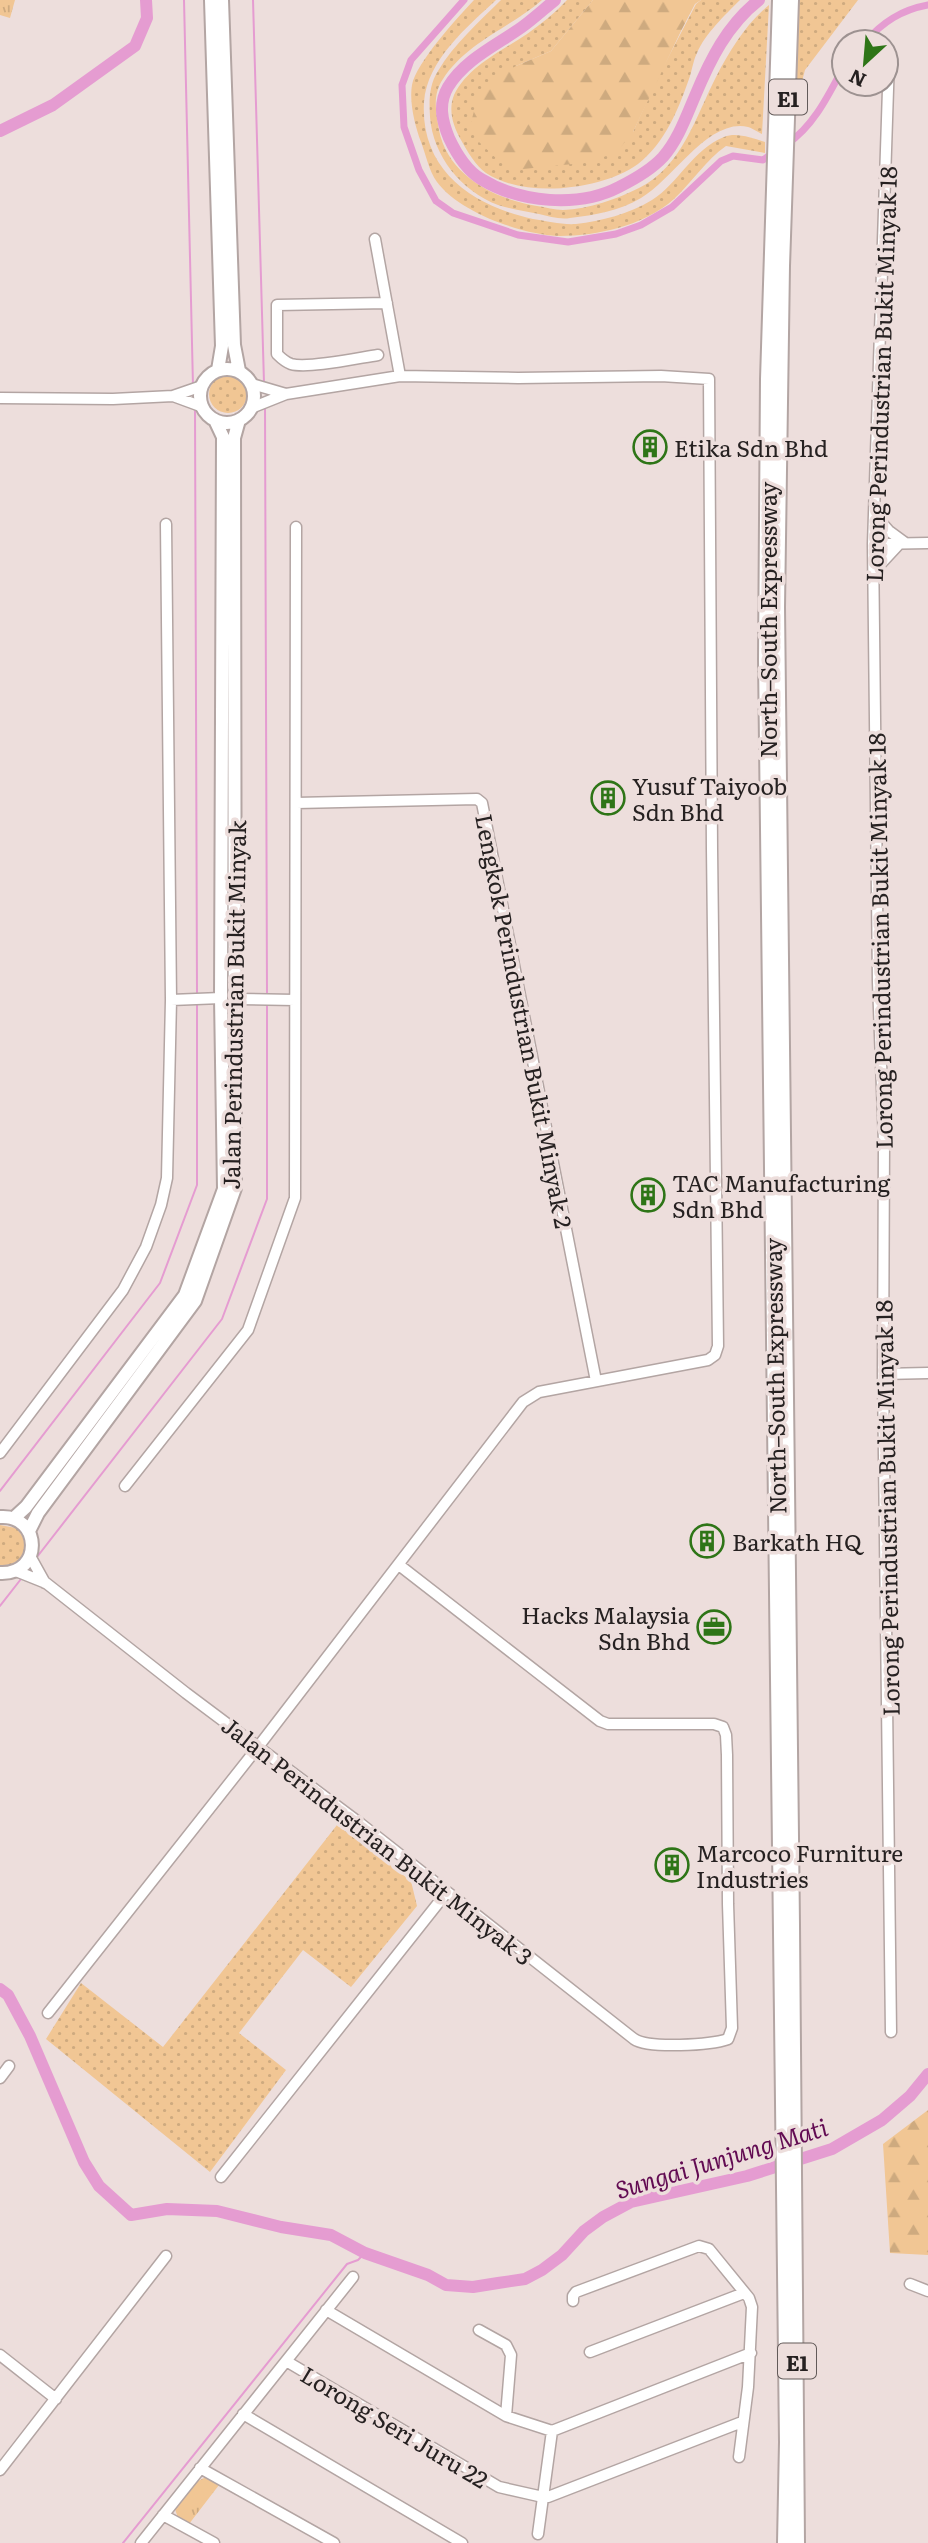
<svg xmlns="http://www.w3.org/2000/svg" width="928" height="2543" viewBox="0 0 928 2543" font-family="Literata,serif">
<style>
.grass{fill:url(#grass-dots)}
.forest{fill:url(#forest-firs)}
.park{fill:url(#park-tufts)}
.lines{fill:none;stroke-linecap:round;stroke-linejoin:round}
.stream{stroke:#e59cd1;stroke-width:2}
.canal{stroke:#e59cd1;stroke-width:7}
.river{stroke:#e59cd1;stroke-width:12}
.minor-casing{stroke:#b3a5a3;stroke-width:13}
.major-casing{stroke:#b3a5a3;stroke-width:16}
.highway-casing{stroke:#b3a5a3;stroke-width:18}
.minor{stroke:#fff;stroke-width:10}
.major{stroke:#fff;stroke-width:12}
.highway{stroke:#fff;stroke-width:14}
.labels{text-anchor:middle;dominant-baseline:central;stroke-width:7;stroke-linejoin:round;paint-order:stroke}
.shield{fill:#eddedc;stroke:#625a59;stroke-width:2}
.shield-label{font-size:21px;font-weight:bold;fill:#262121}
.street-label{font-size:23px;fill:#262121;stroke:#eddedc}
.poi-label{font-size:23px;fill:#262121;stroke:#eddedc;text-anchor:start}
.water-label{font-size:24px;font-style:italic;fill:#620b52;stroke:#eddedc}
</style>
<defs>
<pattern id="grass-dots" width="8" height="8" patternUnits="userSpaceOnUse" patternTransform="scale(1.75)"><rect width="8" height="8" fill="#f1c694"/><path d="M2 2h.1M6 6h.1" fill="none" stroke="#ceaa7f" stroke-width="1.8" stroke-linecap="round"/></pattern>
<pattern id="forest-firs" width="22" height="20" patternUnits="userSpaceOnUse" patternTransform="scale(1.75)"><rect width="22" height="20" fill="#f1c694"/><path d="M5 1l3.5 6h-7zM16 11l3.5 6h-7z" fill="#ceaa7f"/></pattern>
<pattern id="park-tufts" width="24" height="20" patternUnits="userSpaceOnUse" patternTransform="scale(1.75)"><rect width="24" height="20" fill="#f1c694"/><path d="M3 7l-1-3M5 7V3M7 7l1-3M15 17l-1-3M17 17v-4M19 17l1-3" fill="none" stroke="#ceaa7f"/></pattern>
</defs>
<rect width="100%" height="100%" fill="#eddedc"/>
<path class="grass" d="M474,0h22c-29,27 -69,60 -72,102 -4,69 50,104 109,117 14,2 29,6 43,5 25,-3 53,-10 76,-24 26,-16 41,-51 72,-63 13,-5 27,1 41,5v11l-39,-7c-20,14 -34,36 -52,53 -14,13 -37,24 -56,29 -18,5 -39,8 -58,8 -37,-1 -100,-23 -123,-54 -8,-11 -11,-27 -16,-40 -6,-16 -12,-40 -9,-57 4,-22 45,-67 62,-85z
M501,0h41c-32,28 -75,42 -99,79 -11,16 -7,33 -4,51 9,46 56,69 98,76 8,1 18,4 26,4 26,-1 54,-11 76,-22 43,-21 57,-72 77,-111 14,-27 30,-53 53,-72l-7,129c-4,-2 -10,-6 -14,-7 -40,-9 -75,53 -107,71 -22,13 -46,17 -71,20 -10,2 -21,-2 -31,-4 -14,-3 -28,-5 -41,-9 -37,-14 -65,-49 -68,-88 -1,-16 -1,-32 8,-46 16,-27 41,-49 63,-71z
M567,0h26l-42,51 -35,15 117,66 25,-55 38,-73 5,-4h39c-15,15 -35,34 -43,53 -4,8 -5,18 -8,26 -11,31 -24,64 -51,85 -36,26 -113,35 -152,9 -10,-7 -19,-22 -25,-33 -8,-14 -13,-30 -7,-45 14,-29 48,-44 73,-61 14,-10 28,-21 40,-34z
M797,0h61l-53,70 -11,41z
M209 394a19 19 0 1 1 38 0a19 19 0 1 1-38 0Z
M0,1525l16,3c17,16 8,39 -16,37z
M337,1825l74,56 6,25 -66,81 -48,-37 -64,83 47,37 -76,102 -164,-133 35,-56 82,64z"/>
<path class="forest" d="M593,0h108l-6,4 -14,27 -48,101 -17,21 -33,10 -70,7 -16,-11 -18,-17 -9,-16 7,-26 13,-19 26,-15 35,-15z
M928,2110v145l-38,-2 -7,-109z"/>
<path class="park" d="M0,0h15l-5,18 -10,-3z
M206,2477l13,8 -30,39 -11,-6 -3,-9 21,-27z"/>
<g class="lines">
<path class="stream" d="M184,0l9,386
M253,0l11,383
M265,406l2,590
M195,409l2,586
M0,1491l160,-208 37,-98v-181
M37,1557l185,-238 45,-120v-194
M0,1606l21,-27
M123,2543l224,-279 11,-4 7,-7"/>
<path class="canal" d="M464,0l-53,60 -9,25 2,42 15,43 17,31 17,12 65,22 50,7 48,-8 25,-9 31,-18 49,-46 12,-5 30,4 11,-8
M865,42c18,-20 36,-32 63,-37
M787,144c27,-18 42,-50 57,-78"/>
<path class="river" d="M555,0c-11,9 -22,19 -33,27 -25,18 -57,32 -74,60 -10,17 -6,34 1,51 7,15 17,32 32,41 39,24 98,29 138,8 16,-8 32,-17 44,-30 15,-17 23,-40 32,-61 15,-36 32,-71 64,-96
M0,131l53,-26 82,-59 12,-28 -1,-18
M0,1989l8,6 22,41 54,126 15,24 32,29 36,-6 50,2 64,16 50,8 34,18 63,22 18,10 27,2 25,-4 27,-4 17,-9 20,-15 22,-24 19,-14 28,-15 116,-26 85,-27 50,-29 28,-24 18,-22"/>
<defs>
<path id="minor" d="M889,59l-16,485 5,438 6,160 -1,232 8,658
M375,239l25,137
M378,355c-20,3 -70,14 -87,9 -6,-2 -10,-6 -14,-10v-49l110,-2
M252,384l34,10
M173,396l30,11
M0,398l113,1 60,-3 29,-10
M874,514l15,17 15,11
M873,544l55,-1
M873,572l27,-29
M296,803l181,-4 5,4 114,578
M236,999l59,1
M171,1000l50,-2
M883,1374l45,-1
M0,1453l123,-163 23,-43 15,-42 6,-27 4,-178 -5,-476
M125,1486l123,-156 47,-132 1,-671
M30,1556l15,27
M16,1571l30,12 140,110 175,131 273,215c15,10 77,6 94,0l4,-11 -4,-124 -1,-149 -1,-20 -3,-8 -9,-3h-106l-8,-3 -201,-156
M48,2013l210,-266 265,-345 16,-10 169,-32 7,-5 3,-9 -6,-497 -3,-470 -48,-3 -143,2 -118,-2 -114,18 -35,14
M0,2078l9,-12
M221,2177l226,-285
M910,2284l18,7
M573,2301v-5l3,-4 123,-46 10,3 40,49 3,9 -4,80 -9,70
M326,2310l180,106 46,15 199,-78
M479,2330l27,15 5,10 -5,61
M590,2352l154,-59
M0,2355l56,44
M286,2361l213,126 44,10h5l194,-75
M243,2414l219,129
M200,2468l134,75
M0,2470l166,-214
M163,2515l51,28
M538,2534l14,-103
M141,2543l212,-266"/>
<path id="major" d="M211,0l11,346 -4,24
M222,0l12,345 5,26
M200 396a27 27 0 1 1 54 0a27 27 0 1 1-54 0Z
M0,1517c41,-3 44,58 0,56
M14,1518l12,-11 159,-212 39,-106 -3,-191 2,-561 -8,-17
M29,1531l9,-18 157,-212 40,-113 -1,-750 5,-18"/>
<path id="highway" d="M780,0l-12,379 -2,280 21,1783 -2,101
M791,0l-9,266 -5,341 15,1318 5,618"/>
</defs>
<use href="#minor" class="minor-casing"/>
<use href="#major" class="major-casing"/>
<use href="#highway" class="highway-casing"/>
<use href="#minor" class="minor"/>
<use href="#major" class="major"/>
<use href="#highway" class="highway"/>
</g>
<defs>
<symbol id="building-ring" viewBox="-11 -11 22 22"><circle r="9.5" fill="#eddedc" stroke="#2e7517" stroke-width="1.5"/><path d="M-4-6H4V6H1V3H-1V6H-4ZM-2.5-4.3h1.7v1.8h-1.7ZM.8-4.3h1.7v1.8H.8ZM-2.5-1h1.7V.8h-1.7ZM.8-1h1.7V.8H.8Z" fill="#2e7517"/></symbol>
<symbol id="office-ring" viewBox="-11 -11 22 22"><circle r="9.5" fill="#eddedc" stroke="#2e7517" stroke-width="1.5"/><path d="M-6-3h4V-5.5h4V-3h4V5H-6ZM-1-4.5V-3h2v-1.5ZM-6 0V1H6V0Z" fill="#2e7517"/></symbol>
</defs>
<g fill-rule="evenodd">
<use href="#building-ring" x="631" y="428" width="38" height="38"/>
<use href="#building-ring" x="589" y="779" width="38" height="38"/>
<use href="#building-ring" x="629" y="1176" width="38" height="38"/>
<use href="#building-ring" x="688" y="1522" width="38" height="38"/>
<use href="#office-ring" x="695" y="1608" width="38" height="38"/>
<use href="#building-ring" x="653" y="1846" width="38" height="38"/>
</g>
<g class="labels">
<g class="shield">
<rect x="769" y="79.5" width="38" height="35" rx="5"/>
<rect x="778" y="2343.5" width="38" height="35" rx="5"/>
</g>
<g class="shield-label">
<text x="788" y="97">E1</text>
<text x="797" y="2361">E1</text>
</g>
<g class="street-label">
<text transform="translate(880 374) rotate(-88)">Lorong Perindustrian Bukit Minyak 18</text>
<text transform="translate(767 620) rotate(-90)">North–South Expressway</text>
<text transform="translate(879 941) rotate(-91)">Lorong Perindustrian Bukit Minyak 18</text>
<text transform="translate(233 1005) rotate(-89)">Jalan Perindustrian Bukit Minyak</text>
<text transform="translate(525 1021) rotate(79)">Lengkok Perindustrian Bukit Minyak 2</text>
<text transform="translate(774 1376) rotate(-91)">North–South Expressway</text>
<text transform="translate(886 1508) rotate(-91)">Lorong Perindustrian Bukit Minyak 18</text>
<text transform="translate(378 1840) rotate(38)">Jalan Perindustrian Bukit Minyak 3</text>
<text transform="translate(395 2426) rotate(31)">Lorong Seri Juru 22</text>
</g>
<g class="poi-label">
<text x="674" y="447">Etika Sdn Bhd</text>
<text x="632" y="785">Yusuf Taiyoob<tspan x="632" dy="26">Sdn Bhd</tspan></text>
<text x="672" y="1182">TAC Manufacturing<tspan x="672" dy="26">Sdn Bhd</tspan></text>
<text x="732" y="1541">Barkath HQ</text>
<text x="690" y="1614" text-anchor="end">Hacks Malaysia<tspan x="690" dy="26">Sdn Bhd</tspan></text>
<text x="696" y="1852">Marcoco Furniture<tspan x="696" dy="26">Industries</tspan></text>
</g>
<g class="water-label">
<text transform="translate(721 2157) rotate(-17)">Sungai Junjung Mati</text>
</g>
</g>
<g transform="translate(865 63) rotate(206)"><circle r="33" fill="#eddedc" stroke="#9d9291" stroke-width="2"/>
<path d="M0-5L12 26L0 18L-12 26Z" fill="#2e7517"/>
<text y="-10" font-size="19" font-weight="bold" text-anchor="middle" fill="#262121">N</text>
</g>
</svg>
